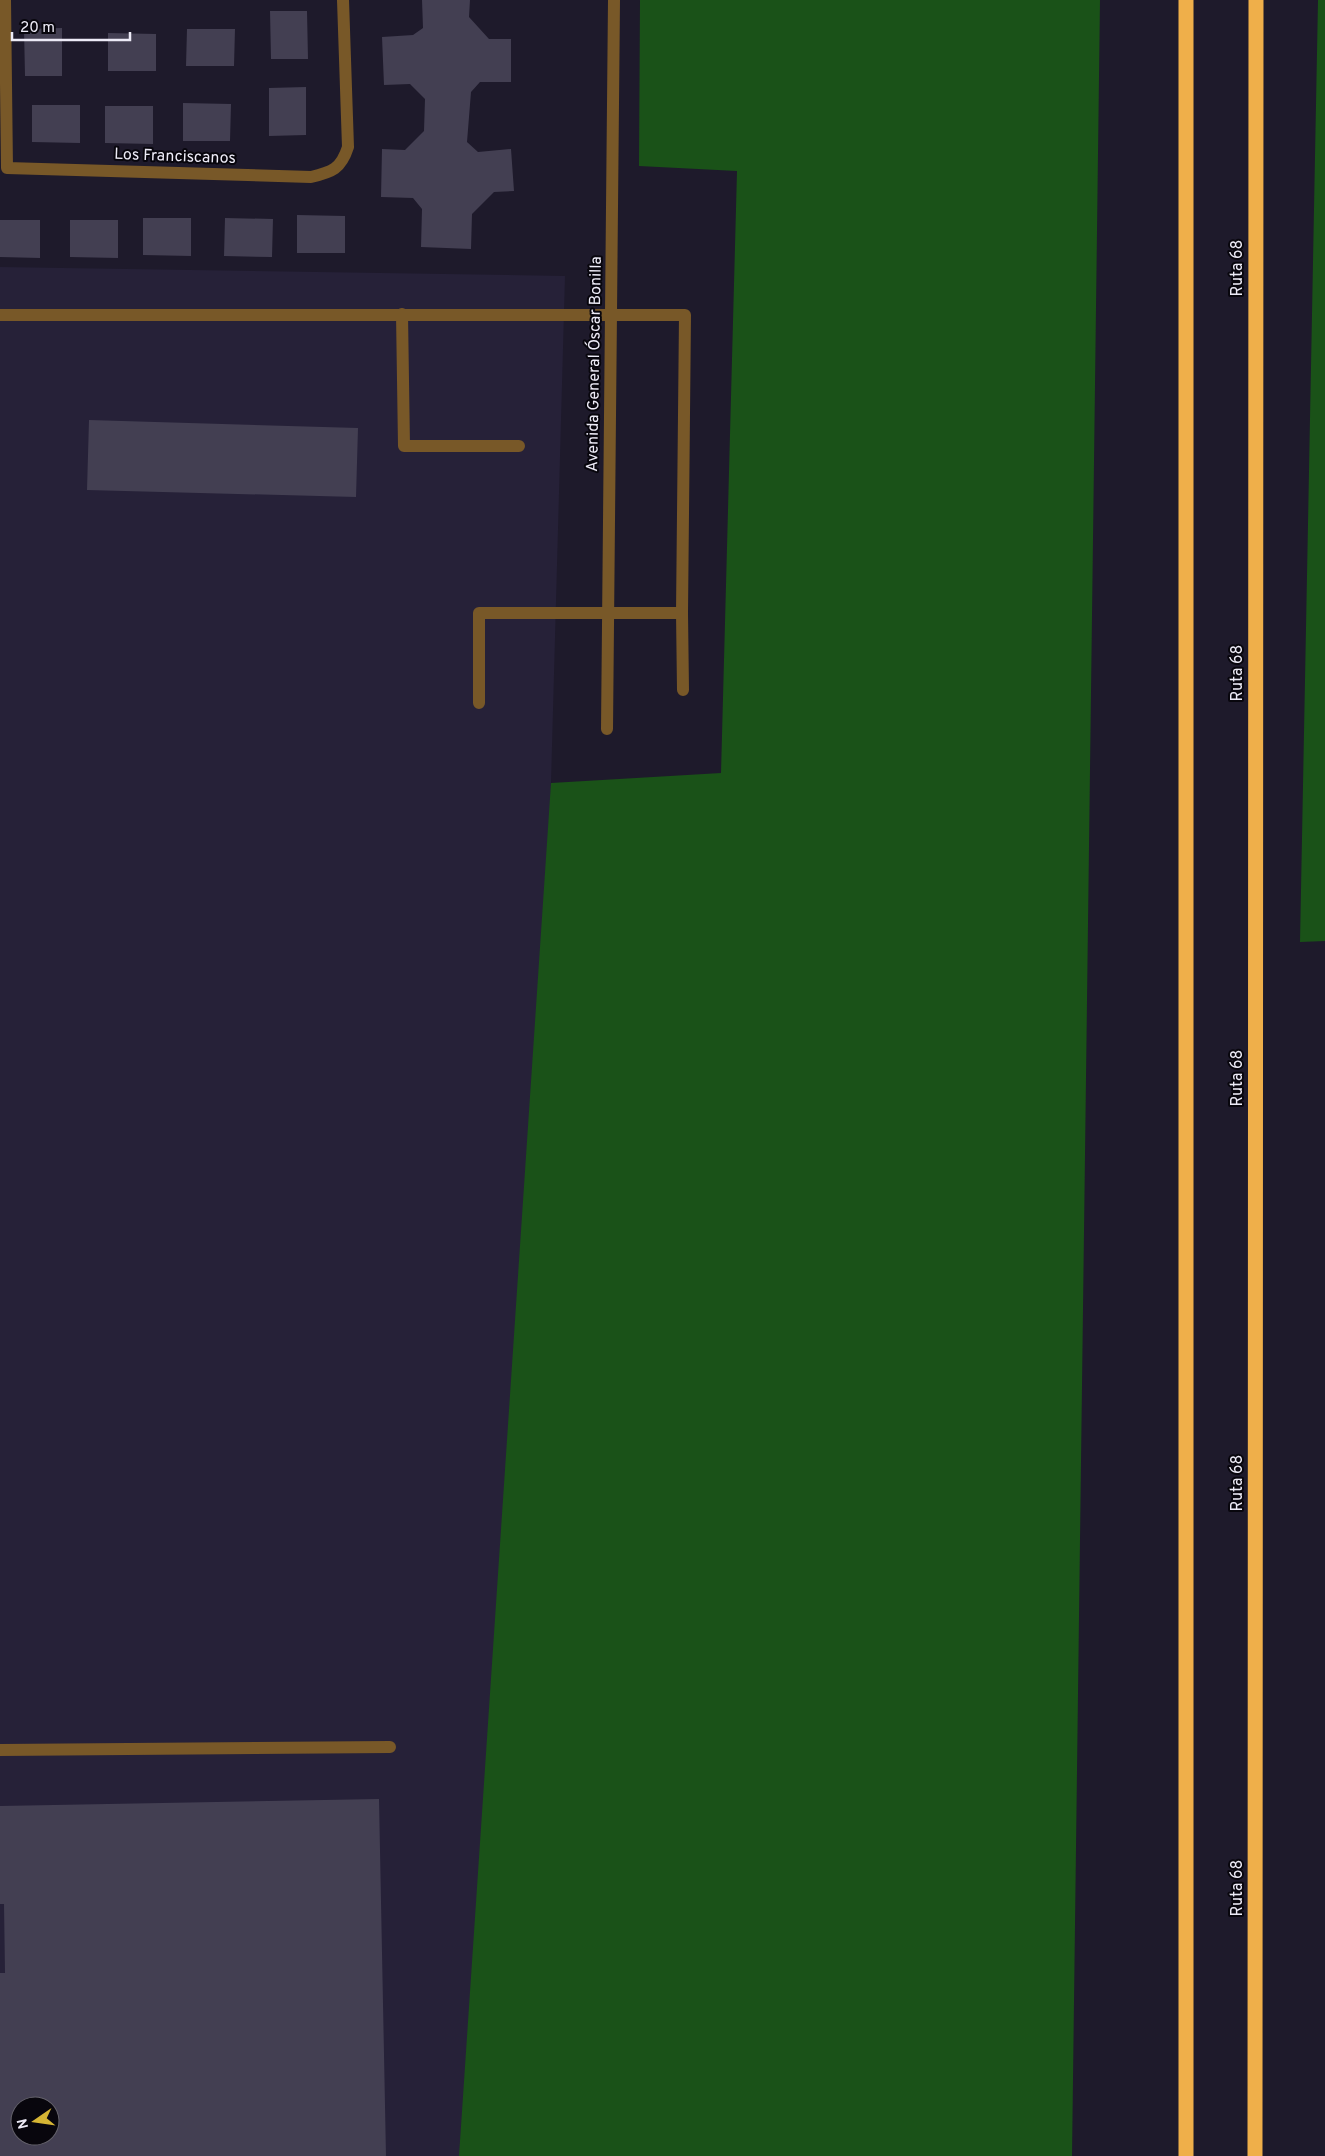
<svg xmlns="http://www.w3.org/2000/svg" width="1325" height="2156" viewBox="0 0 1325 2156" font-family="Overpass,sans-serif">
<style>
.built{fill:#262138;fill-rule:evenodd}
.green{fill:#1a5218}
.building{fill:#433f52;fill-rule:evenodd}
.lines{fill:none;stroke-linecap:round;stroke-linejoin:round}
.minor{stroke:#785828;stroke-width:12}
.highway{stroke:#efaf4a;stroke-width:15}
.labels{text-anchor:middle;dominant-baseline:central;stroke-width:4;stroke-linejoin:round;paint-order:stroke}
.street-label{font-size:16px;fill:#edebf7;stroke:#08060d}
</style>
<rect width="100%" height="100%" fill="#1e1a2b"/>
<path class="built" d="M0,267l565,9 -14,507 -3,1373h-548zM20,2106h30v30h-30z"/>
<path class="green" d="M640,0h460l-28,2156h-613l92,-1373 170,-10 16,-602 -98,-5z
M1318,0h7v941l-25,1z"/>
<path class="building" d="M422,0h48l-1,17 20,22h22v43h-31l-9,10 -4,50 11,10 33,-3 3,42 -20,1 -22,22 -1,35 -50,-2 1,-38 -9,-11 -32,-1 1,-48 23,1 19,-19 1,-32 -15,-15 -26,1 -2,-48 31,-2 10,-7z
M270,11h37l1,48h-37z
M62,28v48h-37l-1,-47z
M187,29h48l-1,37h-48z
M108,33l48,1v37h-48z
M306,87v48l-37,1v-48z
M183,103l48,1 -1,37h-47z
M32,105h48v38l-48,-1z
M105,106h48v38l-48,-1z
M297,215l48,1v37h-48z
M143,218h48v38l-48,-1z
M225,218l48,1 -1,38 -48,-1z
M0,220h40v38l-40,-1z
M70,220h48v38l-48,-1z
M89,420l269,8 -2,69 -269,-7z
M379,1799l7,357h-386v-183h5l-1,-69h-4v-98zM20,2106h30v30h-30z"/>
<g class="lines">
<path class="minor" d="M5,0l2,168 304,9c21,-5 30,-8 37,-30l-5,-147
M402,314l2,132h115
M0,315h685l-3,298
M479,703v-90h203l1,77
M607,729l7,-729
M0,1750l390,-3"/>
<path class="highway" d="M1186,2156v-2156
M1255,2156l1,-2156"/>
</g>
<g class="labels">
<g class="street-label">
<text transform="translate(175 157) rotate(2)">Los Franciscanos</text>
<text transform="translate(1238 268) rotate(-90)">Ruta 68</text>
<text transform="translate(595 364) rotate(-89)">Avenida General Óscar Bonilla</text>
<text transform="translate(1238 673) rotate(-90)">Ruta 68</text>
<text transform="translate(1238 1078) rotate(-90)">Ruta 68</text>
<text transform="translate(1238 1483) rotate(-90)">Ruta 68</text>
<text transform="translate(1238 1888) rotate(-90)">Ruta 68</text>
</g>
</g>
<g transform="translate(35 2121) rotate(257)"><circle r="24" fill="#08060d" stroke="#64626b"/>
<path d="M0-4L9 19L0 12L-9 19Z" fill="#d6b534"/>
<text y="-8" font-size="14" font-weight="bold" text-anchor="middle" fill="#edebf7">N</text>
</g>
<path d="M12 32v8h118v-8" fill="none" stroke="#edebf7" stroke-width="2.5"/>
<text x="20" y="32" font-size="15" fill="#edebf7" stroke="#08060d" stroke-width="4" paint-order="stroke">20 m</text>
</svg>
